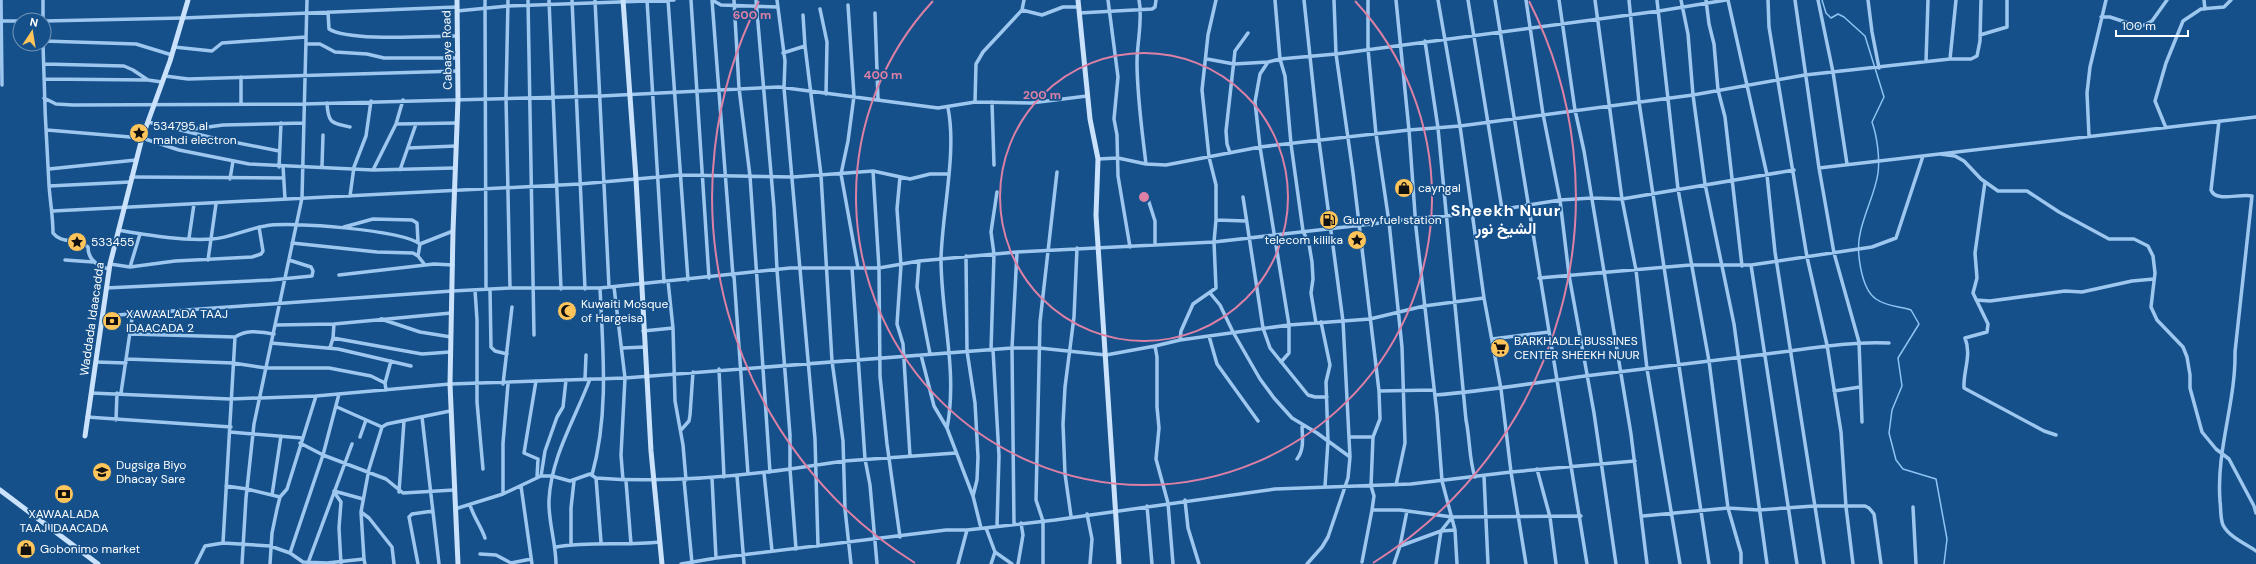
<svg xmlns="http://www.w3.org/2000/svg" width="2256" height="564" viewBox="0 0 2256 564" font-family="'DM Sans',Vazirmatn,sans-serif">
<style>
.lines{fill:none;stroke-linecap:round;stroke-linejoin:round}
.stream{stroke:#8fc3f2;stroke-width:1.5}
.street{stroke:#9dc7ef;stroke-width:3.5}
.secondary{stroke:#cae2fb;stroke-width:5}
.ring{fill:none;stroke:#dd80a5;stroke-width:2}
.labels{text-anchor:middle;dominant-baseline:central;stroke-width:3.5;stroke-linejoin:round;paint-order:stroke}
.street-label{font-size:12px;fill:#fff;stroke:#15508a}
.poi-label{font-size:12px;fill:#fff;stroke:#15508a;text-anchor:start}
.district-label{font-size:16px;font-weight:bold;letter-spacing:1px;fill:#fff;stroke:#15508a}
.centre{fill:#dd80a5;stroke:#15508a;stroke-width:2}
.ring-label{font-size:12px;text-anchor:middle;font-weight:bold;fill:#dd80a5;stroke:#15508a;stroke-width:3.5;stroke-linejoin:round;paint-order:stroke}
</style>
<rect width="100%" height="100%" fill="#15508a"/>
<g class="lines">
<path class="stream" d="M1822,0l4,13 5,5 7,-4 6,3 21,19 19,61 -12,25c5,14 8,36 6,51 -3,21 -14,40 -18,61 -4,17 1,55 16,65 11,8 24,7 35,11l8,14 -21,34 4,28 -10,24 -3,23 7,27 7,9 33,10 11,60 -3,25"/>
<path class="street" d="M1,0l1,85
M43,0v20
M485,0l1,289
M508,0l-2,98 4,190
M528,0l6,335
M549,0l12,289
M572,0l13,289
M595,0l14,287
M647,0l17,282
M668,0l20,280
M691,0l18,278
M712,0l21,276
M712,0l9,5 56,2
M734,0l5,88 11,88 20,296
M777,0l8,61 -1,27 31,351 3,107
M1108,0l10,77 -4,42 3,16 1,41 12,71
M1139,0c4,20 -2,42 -2,62 0,34 5,68 9,102
M1275,0l5,59 5,17 6,68 12,87 6,13 3,18 1,17 -2,14 5,30
M1304,0l15,141 24,180 7,136 -2,21 -20,59 -6,10 -15,17
M1334,0l2,54 17,119 26,218 1,28 -7,18 -2,49 3,10 -2,14h28l52,7 129,-1
M1368,0v49l8,85 13,88 13,125 3,96 -9,42
M1396,0l13,130 7,98 21,186 5,67 13,49 2,34
M1438,0l22,126 24,172 17,91 10,83 15,92
M1468,0l34,209
M1495,0l92,564
M1526,0l17,114 17,86 9,75 25,138 22,151
M1559,0l16,110 9,41 47,283 16,130
M1595,0l27,199 14,71 11,99 33,195
M1629,0l10,102 70,462
M1657,0l21,189 31,172 19,147 13,45v11
M1681,0l7,34 5,61 12,89 29,140 33,240
M1706,0l3,24 5,20 4,46 7,27 17,149
M1728,0l39,175 8,77 49,312
M1768,0l1,27 38,230 20,88 14,87 5,75 7,57
M1795,0l24,168 15,85 25,89 3,80
M1818,0l15,72 14,92
M1868,0l4,32 7,36
M2204,0l1,9
M848,5l6,91 -6,45 -7,33 17,94
M820,9l7,33 -1,52
M1022,10l2,-10
M457,11l51,-5 166,-6
M328,12l1,17c21,13 100,7 128,7
M875,13l3,87
M1079,13l73,-4 3,-2 1,-7
M2101,17h9l30,10 12,-6 15,-21
M0,21h20
M44,21l139,-3 274,-11
M1980,35l27,-8v-27
M44,41l92,3 36,11
M1425,41l13,87 28,292c4,18 3,40 9,57
M43,44c1,47 3,94 6,141 1,16 4,31 4,48 8,11 25,5 35,14 0,13 9,19 21,22
M306,44h14l15,8 32,2 17,4h73
M805,46l16,129 11,186 11,80 2,68 6,55
M174,47l38,4 10,-8 84,-6
M783,53l22,-7 -2,-31
M1207,59l27,5 34,-2
M1950,59l6,-59
M1926,62l2,-62
M44,64l80,2 9,4 15,10 14,2
M165,76l23,3 270,-8
M44,79l104,1
M44,98l12,6 17,1 231,-1 297,-8 178,-9 159,21 37,-6 56,1 56,-7
M975,102l1,-38 7,-12 39,-42 20,5 21,-8h15
M992,102l2,63
M327,103c1,20 4,20 23,24
M241,104v-27
M2219,121l-8,69c5,13 29,3 41,6l-17,156c1,50 -19,98 -15,149 1,6 0,17 3,24 6,12 23,19 33,26
M148,122l65,16 66,13
M396,124l61,-1
M2166,128l-11,-27 11,-38 17,-42 18,-12 23,-2 7,-7
M47,130l95,8 37,12 70,14 124,6 82,-2
M186,130l37,-5 80,-2
M2089,136l-2,-43 3,-26 16,-67
M408,148l48,-2
M1230,153l-3,-9 -1,-13 9,-80 13,-18
M1940,154l15,2 9,5 17,18 17,12h29l32,21 50,27h25l14,7 5,10 2,17 -4,34 6,13 26,27 4,10 3,18v13l12,44 14,17 13,10 25,47 2,7
M1098,159l20,-1 28,6 20,1 94,-18 149,-17 51,-4 233,-31 112,-20 145,-16h21l6,-3 3,-15 1,-41
M283,166l2,33
M322,166l1,-31
M279,167l2,-44
M1819,168l437,-51
M49,169l87,-9
M373,170l23,-46 7,-24
M400,170l16,-46
M873,171l6,97 1,108 7,68 13,93
M131,177l153,1
M900,177l-3,32 4,56 -4,59 6,20 7,112
M230,179l3,-18
M1985,182l-10,71 2,25 -4,15 15,31 -1,8 -22,6c7,17 -2,33 -1,50l80,43 12,4
M49,186l81,-4
M350,196l4,-29 12,-31 5,-35
M1147,196l8,25v24
M1243,197l20,131 7,20 38,47 7,2h12
M53,211l527,-27 101,-9 112,2 80,-6 37,8 20,-5h17
M1216,220l30,1
M344,227l29,-8 39,1 5,3 1,19
M118,230c30,5 63,11 94,9 18,-1 34,-10 53,-13 25,-5 136,4 155,18
M189,238l5,-34
M292,243l85,9 36,1 5,3 7,9
M420,244l33,-13
M418,256l2,-12
M966,256l1,95 8,52 3,54 -1,23 -4,16
M65,260l28,2
M208,260l8,-56
M919,261l-2,26 13,67
M110,264l20,3 45,-6 77,-4 9,-3 2,-3 -4,-24
M1751,265l46,299
M130,267l10,-33
M852,268l13,191 5,26 7,79
M339,275l95,-11 19,1
M734,276l14,198
M1539,278l151,-13h61l121,-18 24,-9 27,-82
M668,281l5,47 2,73 8,44 3,35
M614,287l11,91 -4,77 2,25
M106,288l165,-8 41,-4 1,-5 -2,-4 -22,-7
M490,289l1,58 4,4 12,3
M475,290l2,30v82l6,67
M1210,293l10,12 13,27 27,47 14,19 18,20 25,15 33,24
M1976,300l14,1 75,-10 17,1 50,-11 22,-2
M103,316l349,-25 58,-3h90l190,-20h89l40,-7 98,-9 197,-10 175,-20 26,-4 58,-4 87,-14 32,-2 30,1 172,-29
M381,319l39,13 31,5
M602,319l14,-1
M618,321l24,-2
M1321,322l9,43 -4,17 2,59 -3,45
M276,325l58,-1 117,-11
M643,331l30,-3
M131,334l104,3c13,-8 24,-5 39,-3
M1209,336l8,28 41,57
M333,338l89,16 28,-2
M1492,339l57,-7
M1180,340l109,-15 81,-6 54,-13 60,-8
M271,343l67,6 73,17
M330,348l3,-10 1,-14
M622,348l23,-1
M991,350l3,-96 -3,-22 6,-40
M993,350l6,106 -2,70
M921,355l13,51 13,22 26,68 8,32
M126,359l107,4 33,5h63l42,8 14,7
M96,362l30,1
M1281,362l8,-9v-28l-29,-178 -5,-45 5,-28 8,-12 12,-3 56,-5 323,-43 67,-11
M719,369l5,108
M585,379l1,-24
M536,381l-12,72 14,6 -1,18
M503,384l9,-77
M386,390l-1,-7 6,-22
M1379,391l55,-1
M1834,391l26,-4
M91,393l139,6 86,-3 134,-12 175,-6 387,-30h27l67,7 49,-9
M121,393l12,-81
M1435,395c50,-4 100,-12 150,-19 58,-7 116,-14 174,-21 44,-5 85,-14 130,-12
M337,407l45,20
M87,417l144,10
M422,417l17,147
M116,420l1,-27
M947,428c11,-56 -6,-113 -6,-169 1,-46 16,-107 7,-151
M681,430l8,-9 1,-6 3,-43
M230,432l72,6
M360,437l6,-17
M1350,437h23
M300,443l23,12 63,24 17,14 51,-3
M1297,459c8,-10 5,-23 5,-35
M1537,469l13,48 6,47
M764,473l8,78
M592,475c17,-61 11,-124 8,-187
M541,476l4,-25 12,-34 6,-10 3,-27
M737,476l7,88
M1484,476l4,88
M596,478l5,64
M712,478l4,80
M684,480l8,83
M626,481l5,63
M226,486l21,3 33,8
M521,486l11,78
M334,491l29,8
M334,492l7,10 -2,26 2,36
M399,492l5,-71
M503,494v-51l5,-59
M272,495l9,-59
M1185,500l3,28 11,36
M470,505c4,13 11,21 15,33
M1147,506l5,58
M1913,507l3,57
M455,509l48,-15 38,-18h11l18,5 20,-7 6,4c65,5 129,0 194,-9v-34l-13,-165 -3,-62 -18,-208
M361,512l8,6 23,29 2,17
M1087,514l5,25 -2,25
M1071,516l-6,-42 -2,-50 2,-37 9,-70 3,-69
M1643,516l85,-8 31,2 55,-4h51l4,2 5,6 7,50
M1014,524l-2,-176 5,-96
M986,528l9,24 17,12
M223,543l12,-206
M571,544v-36l3,-27
M1400,546l7,-35
M556,547c35,-6 69,-1 104,-5
M796,549l-6,-80 54,-8 112,-8
M290,553l33,-98 16,-61
M480,554l16,1 15,8 20,-4
M364,559l-3,-47 8,-43 13,-42 5,-3 63,-13
M1362,562l10,-52
M308,563l44,-119
M196,564l9,-18 18,-3 47,3 20,7 13,9 24,1 37,-4 1,5
M242,564l4,-66 8,-74 48,-226 5,-198
M270,564l2,-31 5,-24 3,-12 7,-8 29,-93
M418,564l-9,-47 3,-3 21,-3
M556,564c0,-21 -8,-43 -7,-64 2,-43 26,-81 41,-121
M681,564l35,-6 230,-28h21l88,-10 220,-31 136,-5 100,-12 124,-11
M958,564l9,-34
M991,564l4,-12
M1018,564l5,-29 -2,-12
M1043,564v-43l-7,-21 4,-178 17,-150
M1173,564l-5,-61 -12,-44 3,-31 -2,-21v-50l-2,-11 25,-6 1,-9 12,-27 23,-16 -2,-46 2,-22v-35l-7,-28 -7,-67 6,-55 8,-35
M1394,564l6,-18 41,-15 14,-1
M1436,564l5,-33 11,-14"/>
<path class="secondary" d="M457,0l1,99 -5,132 -3,153 8,180
M623,0l13,179 15,272 11,113
M1078,0l12,119 8,40 -2,56 23,349
M85,436l25,-172 32,-126 28,-77 18,-61
M0,490l98,74"/>
</g>
<g class="ring">
<circle cx="1144" cy="197" r="144"/>
<path d="M1355 1A288 288 0 1 1 933 1"/>
<path d="M915 563A432 432 0 0 1 759 1M1529 1A432 432 0 0 1 1373 563"/>
</g>
<defs>
<symbol id="sight-disc" viewBox="-11 -11 22 22"><circle r="9.5" fill="#ffc55b" stroke="#15508a"/><path d="M0-6L1.8-2.2L6-1.7L2.9 1.2L3.7 5.4L0 3.3L-3.7 5.4L-2.9 1.2L-6-1.7L-1.8-2.2Z" fill="#111"/></symbol>
<symbol id="shop-disc" viewBox="-11 -11 22 22"><circle r="9.5" fill="#ffc55b" stroke="#15508a"/><path d="M-5-2.5h2.3a2.7 3.5 0 0 1 5.4 0H5L5.5 6h-11ZM-1.5-2.5h3a1.5 2.3 0 0 0-3 0Z" fill="#111"/></symbol>
<symbol id="fuel-disc" viewBox="-11 -11 22 22"><circle r="9.5" fill="#ffc55b" stroke="#15508a"/><path d="M-5.5-6h7V0h2V4h1.3V-2.5L3-4.5l.8-.8L6-3V5H2.5V1h-1V6h-7ZM-4.2-4.7v3.2H.2V-4.7Z" fill="#111"/></symbol>
<symbol id="mosque-disc" viewBox="-11 -11 22 22"><circle r="9.5" fill="#ffc55b" stroke="#15508a"/><path d="M3.5-4.9A6 6 0 1 0 3.5 4.9A5 5 0 1 1 3.5-4.9Z" fill="#111"/></symbol>
<symbol id="bank-disc" viewBox="-11 -11 22 22"><circle r="9.5" fill="#ffc55b" stroke="#15508a"/><path d="M-6-4H6V4H-6ZM0-2.3a2.3 2.3 0 1 0 0 4.6a2.3 2.3 0 1 0 0-4.6Z" fill="#111"/></symbol>
<symbol id="supermarket-disc" viewBox="-11 -11 22 22"><circle r="9.5" fill="#ffc55b" stroke="#15508a"/><path d="M-6-5.5h2.5l.6 2H6L4.5 2H-2.5L-4.4-4H-6ZM-1.5 3.2a1.3 1.3 0 1 0 .1 0ZM3 3.2a1.3 1.3 0 1 0 .1 0Z" fill="#111"/></symbol>
<symbol id="school-disc" viewBox="-11 -11 22 22"><circle r="9.5" fill="#ffc55b" stroke="#15508a"/><path d="M0-5L7-2L0 1L-7-2ZM-4 1L0 2.5L4 1V4Q0 6-4 4Z" fill="#111"/></symbol>
</defs>
<g fill-rule="evenodd">
<use href="#sight-disc" x="128" y="122" width="22" height="22"/>
<use href="#shop-disc" x="1393" y="177" width="22" height="22"/>
<use href="#fuel-disc" x="1318" y="209" width="22" height="22"/>
<use href="#sight-disc" x="1346" y="229" width="22" height="22"/>
<use href="#sight-disc" x="66" y="231" width="22" height="22"/>
<use href="#mosque-disc" x="556" y="300" width="22" height="22"/>
<use href="#bank-disc" x="101" y="310" width="22" height="22"/>
<use href="#supermarket-disc" x="1489" y="337" width="22" height="22"/>
<use href="#school-disc" x="91" y="461" width="22" height="22"/>
<use href="#bank-disc" x="53" y="483" width="22" height="22"/>
<use href="#shop-disc" x="15" y="538" width="22" height="22"/>
</g>
<g class="labels">
<g class="street-label">
<text transform="translate(447 50) rotate(-91)">Cabaaye Road</text>
<text transform="translate(92 319) rotate(-82)">Waddada Idaacadda</text>
</g>
<g class="poi-label">
<text x="153" y="126">534795 al<tspan x="153" dy="14">mahdi electron</tspan></text>
<text x="1418" y="188">cayngal</text>
<text x="1343" y="220">Gurey fuel station</text>
<text x="1343" y="240" text-anchor="end">telecom kililka</text>
<text x="91" y="242">533455</text>
<text x="581" y="304">Kuwaiti Mosque<tspan x="581" dy="14">of Hargeisa</tspan></text>
<text x="126" y="314">XAWAALADA TAAJ<tspan x="126" dy="14">IDAACADA 2</tspan></text>
<text x="1514" y="341">BARKHADLE BUSSINES<tspan x="1514" dy="14">CENTER SHEEKH NUUR</tspan></text>
<text x="116" y="465">Dugsiga Biyo<tspan x="116" dy="14">Dhacay Sare</tspan></text>
<text x="64" y="514" text-anchor="middle">XAWAALADA<tspan x="64" dy="14">TAAJ IDAACADA</tspan></text>
<text x="40" y="549">Gobonimo market</text>
</g>
<g class="district-label">
<text x="1506" y="210">Sheekh Nuur<tspan x="1506" dy="18">الشيخ نور</tspan></text>
</g>
</g>
<circle cx="1144" cy="197" r="6" class="centre"/>
<g class="ring-label">
<text x="752" y="19">600 m</text>
<text x="883" y="79">400 m</text>
<text x="1042" y="99">200 m</text>
</g>
<g transform="translate(32 32) rotate(12)"><circle r="19" fill="#15508a" stroke="#7396b9"/>
<path d="M0-3L7 15L0 10L-7 15Z" fill="#ffc55b"/>
<text y="-6" font-size="11" font-weight="bold" text-anchor="middle" fill="#ffffff">N</text>
</g>
<path d="M2116 30v6h72v-6" fill="none" stroke="#ffffff" stroke-width="2"/>
<text x="2122" y="30" font-size="12" fill="#ffffff" stroke="#15508a" stroke-width="3" paint-order="stroke">100 m</text>
</svg>
